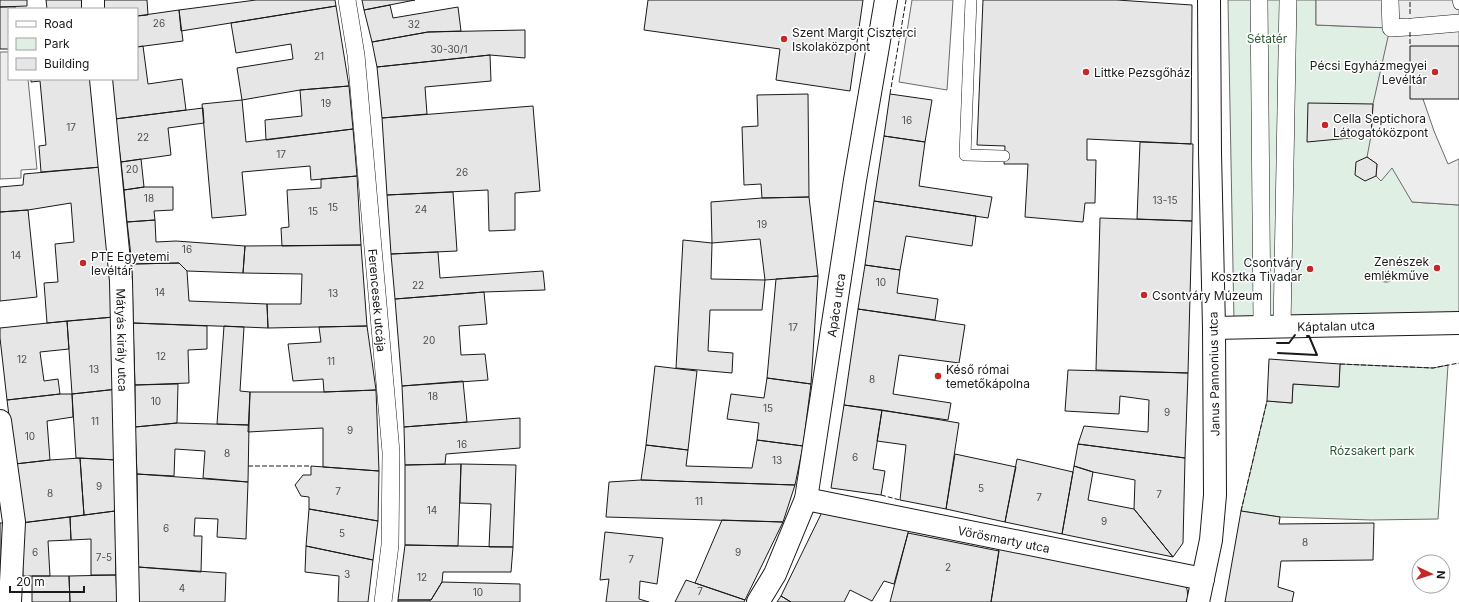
<svg xmlns="http://www.w3.org/2000/svg" width="1459" height="602" viewBox="0 0 1459 602" font-family="Inter,sans-serif">
<style>
.green{fill:#e0efe3;stroke:#6a6a6a}
.parking{fill:#ededed;stroke:#6a6a6a}
.building{fill:#e6e6e6;stroke:#1a1a1a}
.lines{fill:none;stroke-linecap:round;stroke-linejoin:round}
.service-casing{stroke:#1a1a1a;stroke-width:12}
.pedestrian-casing{stroke:#1a1a1a;stroke-width:18}
.minor-casing{stroke:#1a1a1a;stroke-width:24}
.service{stroke:#fff;stroke-width:11}
.pedestrian{stroke:#fff;stroke-width:17}
.minor{stroke:#fff;stroke-width:22}
.fence{stroke:#1a1a1a;stroke-width:1;stroke-dasharray:5 2;stroke-linecap:butt}
.wall{stroke:#1a1a1a;stroke-width:2}
.tree{fill:#8aa48f}
.poi-dot{fill:#c62828;stroke:#fff;stroke-width:1.5}
.labels{text-anchor:middle;dominant-baseline:central;stroke-width:3;stroke-linejoin:round;paint-order:stroke}
.number-label{font-size:10px;fill:#4d4d4d}
.poi-label{font-size:12px;fill:#1a1a1a;stroke:#fff;text-anchor:start}
.park-label{font-size:12px;fill:#2b5a34;stroke:#fff}
.street-label{font-size:12px;fill:#1a1a1a;stroke:#fff}
</style>
<rect width="100%" height="100%" fill="#fff"/>
<path class="green" d="M1228,0h88v25l75,3 21,174 47,3v112l-225,5z
M1340,364l93,4 15,-3 -10,154 -67,1 -91,-3 -39,-6 26,-110 25,2 1,-19 46,3z"/>
<path class="parking" d="M912,0h41l-6,90 -48,-8z
M1316,0h143v46l-36,53 11,32 14,33 11,-5v46l-47,-3 -20,-34 -11,13 -5,-5 1,-12 -10,-7 4,-21 2,-32 17,-76 -74,-3z
M0,52h9v27h19l9,90 -16,1v8l-21,1z"/>
<path class="building" d="M0,0h27v6l-27,1z
M46,0h37l1,9h-37z
M100,0h47l1,15 -11,1v-7h-36z
M256,0h79l1,6 -155,25 -2,-21z
M362,0h53l-51,10z
M648,0h215l-13,91 -74,-11 4,-31 -136,-19z
M983,0h134l75,5 -1,139 -104,-5v21h9l-1,43h-10l-2,19 -58,-5 3,-53h-24l1,-18 -28,-1z
M390,5l3,13 65,-11 3,24 -33,1 -56,10 -8,-32z
M336,6l13,80 -49,4 -58,10 -5,-32 56,-9 -2,-15 -55,9 -5,-30z
M0,7h15v2h-6v40h-9z
M179,10l4,31 -46,6v-31z
M525,30v28l-35,-3 -113,12 -5,-25 56,-10z
M143,46l5,38 34,-5 4,31 -71,9 -5,-40h27v-32z
M1410,46h49v53h-49z
M490,55l1,26 -66,6 2,27 -45,4 -5,-51z
M31,79h61l9,88 -60,5 -2,-26 7,-1 -6,-64 -9,1z
M349,86l4,43 -87,11 -1,-20 37,-4 -2,-26z
M808,94l1,103 -47,1 -1,-14 -17,1 -2,-58 16,-1 -1,-31z
M890,94l42,6 -7,42 -41,-6z
M242,100l4,42 107,-13 4,47 -46,4 -1,-14 -68,6 4,43 -34,3 -10,-114z
M1308,103l65,1 -2,32 -64,6z
M533,106l7,85 -25,2v37l-26,1 -1,-41 -101,5 -5,-77z
M203,108l1,15 -36,5 3,27 -50,7 -6,-43z
M884,136l41,6 -6,44 73,11 -4,21 -114,-17z
M1140,142l53,2 -1,77 -55,-2z
M1367,157l10,7 -1,12 -11,5 -10,-6 1,-13z
M141,159l3,28 -20,3 -3,-28z
M101,167l13,150 -67,6 -3,-40 14,-1 -3,-38 19,-2 -3,-39 -43,7 -28,2v-25l23,-2 1,-11z
M357,176l4,69 -79,1 -1,-18 8,-1 -2,-37 34,-2v-9z
M144,187h29v23l-19,1 1,9 -28,2 -3,-32z
M453,192l4,59 -66,3 -4,-59z
M809,197l9,79 -53,4 -5,-41 -48,4 -1,-41 51,-4z
M874,201l102,15 -4,30 -66,-10 -6,34 -35,-5z
M28,210l9,87 -37,4v-89z
M1100,218l92,3 -4,152 -92,-3z
M155,220l1,22 20,-1 69,5 -2,27 -56,-2 -8,-8 -47,1 -5,-42z
M683,240l29,3 -1,36 54,1 -3,30h-52l-2,41 25,2 -1,20 -56,-5z
M361,245l6,81 -99,2 -1,-24h34l1,-30 -59,-1 2,-27z
M438,252l2,26 103,-7 2,19 -61,2 -89,7 -4,-45z
M179,263l8,8 2,30 78,3 1,24 -24,-1 -111,-4 -1,-59z
M865,265l35,5 -3,23 41,6 -3,21 -77,-11z
M818,276l-7,108 -44,-6 9,-99z
M484,292l3,32 -28,2 2,29 24,-1 3,26 -86,6 -7,-87z
M858,309l107,16 -6,38 -60,-8 -6,39 58,9 -3,17 -104,-15z
M114,317l4,72 -46,5 -5,-73z
M67,321l2,28 -29,3 4,29 14,-2 2,15 -53,6 -7,-62v-10z
M133,323l74,3v23l-19,1 1,33 -54,2z
M224,326l20,1 -4,64 10,1 -1,33 -32,-1z
M367,326l9,64 -52,2 -1,-13 -30,2 -5,-37 33,-2 -2,-15z
M1269,359l71,5 -1,23 -46,-3 -1,19 -25,-2z
M655,366l42,5 -9,79 -42,-5z
M1068,370l120,3 -3,85 -107,-14 6,-18 64,6 1,-32 -29,-4 -1,18 -54,-3z
M767,378l44,6 -8,62 -46,-6 2,-17 -32,-4 4,-25 33,4z
M463,381l4,41 -63,5 -2,-41z
M178,384l-1,39 -42,4v-42z
M118,389l-1,71 -41,-2 -4,-64z
M376,390l3,81 -56,-4v-39l-75,4 2,-40h74z
M60,394h12l1,23 -26,4 3,39 -35,4 -8,-64z
M844,405l38,5 -9,59 12,2 -4,24 -50,-7z
M882,410l77,13 -13,86 -46,-9 6,-55 -29,-4z
M520,418v30l-74,6 -1,10 -40,1 -1,-38z
M177,423l72,2 -1,57 -45,-4 2,-27 -30,-2 -1,27 -37,-2 -2,-47z
M757,440l46,6 -8,39 -154,-5 5,-35 42,5 -2,16 66,2z
M1078,444l107,14 -2,85 -10,14 -39,-48 1,-29 -42,-8 -19,-6z
M955,454l61,13 -11,55 -59,-13z
M80,458l4,57 -63,8 -6,-59 35,-4z
M80,458l37,2 -2,51 -31,4z
M1017,459l56,13 -11,62 -57,-12z
M461,464l-3,82 -53,-1v-80z
M461,464l55,1 -3,82h-24l2,-43 -31,-1z
M311,466l68,5 -1,50 -69,-12v-12l-8,-1 -6,-11 8,-10h8z
M1074,466l19,6 -5,28 46,9 39,48 -111,-23z
M137,474l111,8 -2,57 -29,-2 1,-18 -23,-1 -1,18h8l-1,36 -63,-5z
M641,480l154,5 -12,37 -177,-5 3,-35z
M824,508l85,18 -1,7 -14,51 -10,-3 -12,20 -22,-11 -6,12h-53l-10,-6z
M309,509l69,12 -5,39 -67,-14z
M115,511l1,64h-25v-36l-20,1 -1,-23z
M1241,511l39,6 -1,7 95,-1 -1,37 -92,1 -3,26 16,5 -2,10h-67z
M70,517l1,23 -23,1 2,35h-27l-2,-53z
M722,520l61,2 -38,78 -50,-17z
M0,523h6l-6,79z
M605,532l58,6 -6,46 -17,-3 -1,18 10,3h-43l3,-23 -9,1z
M908,533l91,18 -8,51h-101z
M1000,543l183,40 4,6 1,8 -2,5h-195z
M405,545l108,2 -2,25h-68l-1,10 -11,18h-33z
M306,546l67,14 -5,42h-30l1,-26 -34,-4z
M138,567l88,6 -1,29h-87z
M116,575l1,27h-47l-1,-26z
M32,576h37l1,26h-38z
M686,580l9,3 50,17 -1,2h-69z
M442,582l78,2v18h-122v-2h33z
M781,596l10,6h-14z"/>
<g class="lines">
<defs>
<path id="service" d="M971,0l-6,155 39,1
M1458,0l1,4"/>
<g id="pedestrian">
<path id="s1" d="M347,0l9,55 35,397 -1,93 -7,57"/>
<path d="M1259,0l3,323"/>
<path d="M1390,0l1,28 17,-1"/>
<path d="M1412,27l47,-4"/>
<path d="M1282,327l6,-327"/>
</g>
<g id="minor">
<path d="M93,0v9"/>
<path id="s2" d="M101,79l20,202 7,321"/>
<path id="s3" d="M1214,328l245,-5"/>
<path d="M0,421l14,101 -4,80"/>
<path id="s4" d="M806,499l397,80"/>
<path id="s5" d="M758,602l17,-28 31,-75 49,-319 31,-180"/>
<path d="M1198,602l13,-62 4,-45 -1,-167 -4,-175 -1,-153"/>
</g>
</defs>
<use href="#service" class="service-casing"/>
<use href="#pedestrian" class="pedestrian-casing"/>
<use href="#minor" class="minor-casing"/>
<use href="#service" class="service"/>
<use href="#pedestrian" class="pedestrian"/>
<use href="#minor" class="minor"/>
<path class="fence" d="M1410,14v-14
M1410,32v14
M890,94l16,-94
M1340,364l93,4 26,-5
M248,466h63
M881,495l19,5
M1241,511l26,-110"/>
<path class="wall" d="M1277,343h12l6,-8
M1278,353l39,2 -8,-19h-2"/>
</g>
<circle class="tree" cx="1386" cy="277" r="6"/>
<g class="poi-dot">
<circle cx="784" cy="39" r="4"/>
<circle cx="1086" cy="72" r="4"/>
<circle cx="1435" cy="72" r="4"/>
<circle cx="1325" cy="125" r="4"/>
<circle cx="83" cy="263" r="4"/>
<circle cx="1437" cy="268" r="4"/>
<circle cx="1310" cy="269" r="4"/>
<circle cx="1144" cy="295" r="4"/>
<circle cx="938" cy="376" r="4"/>
</g>
<g class="labels">
<g class="number-label">
<text x="159" y="23">26</text>
<text x="414" y="24">32</text>
<text x="449" y="49">30-30/1</text>
<text x="319" y="56">21</text>
<text x="326" y="103">19</text>
<text x="907" y="120">16</text>
<text x="71" y="127">17</text>
<text x="143" y="137">22</text>
<text x="281" y="154">17</text>
<text x="132" y="169">20</text>
<text x="462" y="172">26</text>
<text x="149" y="198">18</text>
<text x="1165" y="200">13-15</text>
<text x="333" y="207">15</text>
<text x="421" y="209">24</text>
<text x="313" y="211">15</text>
<text x="762" y="224">19</text>
<text x="187" y="249">16</text>
<text x="16" y="255">14</text>
<text x="881" y="282">10</text>
<text x="418" y="285">22</text>
<text x="160" y="292">14</text>
<text x="333" y="293">13</text>
<text x="793" y="327">17</text>
<text x="429" y="340">20</text>
<text x="161" y="356">12</text>
<text x="22" y="359">12</text>
<text x="331" y="361">11</text>
<text x="94" y="369">13</text>
<text x="872" y="379">8</text>
<text x="433" y="396">18</text>
<text x="156" y="401">10</text>
<text x="768" y="408">15</text>
<text x="1167" y="412">9</text>
<text x="95" y="421">11</text>
<text x="350" y="430">9</text>
<text x="30" y="436">10</text>
<text x="462" y="444">16</text>
<text x="227" y="453">8</text>
<text x="855" y="457">6</text>
<text x="777" y="460">13</text>
<text x="99" y="486">9</text>
<text x="981" y="488">5</text>
<text x="338" y="491">7</text>
<text x="50" y="493">8</text>
<text x="1159" y="494">7</text>
<text x="1039" y="497">7</text>
<text x="699" y="501">11</text>
<text x="432" y="510">14</text>
<text x="1104" y="521">9</text>
<text x="166" y="528">6</text>
<text x="342" y="533">5</text>
<text x="1305" y="542">8</text>
<text x="35" y="552">6</text>
<text x="738" y="552">9</text>
<text x="104" y="557">7-5</text>
<text x="631" y="559">7</text>
<text x="948" y="567">2</text>
<text x="347" y="574">3</text>
<text x="422" y="577">12</text>
<text x="182" y="588">4</text>
<text x="700" y="591">7</text>
<text x="478" y="592">10</text>
</g>
<g class="poi-label">
<text x="792" y="32">Szent Margit Ciszterci<tspan x="792" dy="14">Iskolaközpont</tspan></text>
<text x="1427" y="65" text-anchor="end">Pécsi Egyházmegyei<tspan x="1427" dy="14">Levéltár</tspan></text>
<text x="1094" y="72">Littke Pezsgőház</text>
<text x="1333" y="118">Cella Septichora<tspan x="1333" dy="14">Látogatóközpont</tspan></text>
<text x="91" y="256">PTE Egyetemi<tspan x="91" dy="14">levéltár</tspan></text>
<text x="1429" y="261" text-anchor="end">Zenészek<tspan x="1429" dy="14">emlékműve</tspan></text>
<text x="1302" y="262" text-anchor="end">Csontváry<tspan x="1302" dy="14">Kosztka Tivadar</tspan></text>
<text x="1152" y="295">Csontváry Múzeum</text>
<text x="946" y="369">Késő római<tspan x="946" dy="14">temetőkápolna</tspan></text>
</g>
<g class="park-label">
<text x="1267" y="38">Sétatér</text>
<text x="1372" y="450">Rózsakert park</text>
</g>
<g class="street-label">
<text stroke="none"><textPath href="#s1" startOffset="302">Ferencesek utcája</textPath></text>
<text stroke="none"><textPath href="#s5" startOffset="310">Apáca utca</textPath></text>
<text stroke="none"><textPath href="#s3" startOffset="122">Káptalan utca</textPath></text>
<text stroke="none"><textPath href="#s2" startOffset="262">Mátyás király utca</textPath></text>
<text transform="translate(1214 374) rotate(-91)">Janus Pannonius utca</text>
<text stroke="none"><textPath href="#s4" startOffset="202">Vörösmarty utca</textPath></text>
</g>
</g>
<rect x="8" y="8" width="130" height="72" fill="#ffffff" stroke="#a3a3a3"/>
<rect x="16" y="21" width="20" height="6" fill="#ffffff" stroke="#a3a3a3"/>
<text x="44" y="28" font-size="12" fill="#1a1a1a">Road</text>
<rect x="16" y="38" width="20" height="12" fill="#e0efe3" stroke="#a3a3a3"/>
<text x="44" y="48" font-size="12" fill="#1a1a1a">Park</text>
<rect x="16" y="58" width="20" height="12" fill="#e6e6e6" stroke="#a3a3a3"/>
<text x="44" y="68" font-size="12" fill="#1a1a1a">Building</text>
<g transform="translate(1431 574) rotate(94)"><circle r="19" fill="#ffffff" stroke="#a3a3a3"/>
<path d="M0-3L7 15L0 10L-7 15Z" fill="#c62828"/>
<text y="-6" font-size="11" font-weight="bold" text-anchor="middle" fill="#1a1a1a">N</text>
</g>
<path d="M10 586v6h74v-6" fill="none" stroke="#1a1a1a" stroke-width="2"/>
<text x="16" y="586" font-size="12" fill="#1a1a1a" stroke="#ffffff" stroke-width="3" paint-order="stroke">20 m</text>
</svg>
